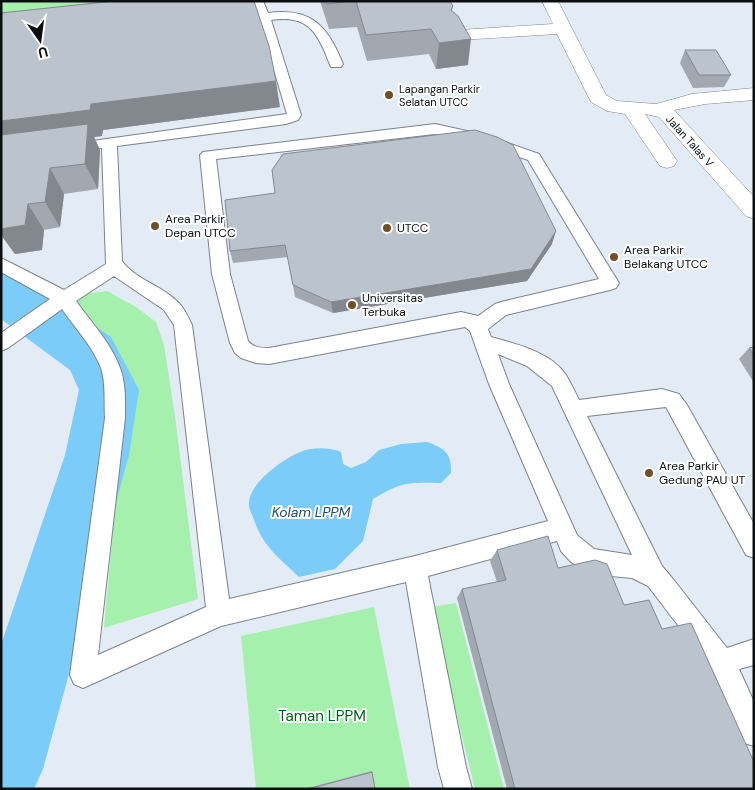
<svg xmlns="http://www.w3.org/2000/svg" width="755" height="790" viewBox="0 0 755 790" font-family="'DM Sans',sans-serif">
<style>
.green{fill:#a5f0ad}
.water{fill:#7bccf8}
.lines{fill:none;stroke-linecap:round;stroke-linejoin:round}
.river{fill:#7bccf8;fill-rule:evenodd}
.service-casing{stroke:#7b828a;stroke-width:2}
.minor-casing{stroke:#7b828a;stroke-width:1}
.service{fill:#fff;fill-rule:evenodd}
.minor{fill:#fff;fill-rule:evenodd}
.wall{fill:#a1a8af}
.shaded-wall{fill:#83888f}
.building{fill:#bbc3cc;stroke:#83888f}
.poi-dot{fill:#6f4f25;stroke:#fff;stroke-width:2}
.labels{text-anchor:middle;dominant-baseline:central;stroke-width:4;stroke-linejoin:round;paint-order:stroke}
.far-poi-label{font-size:11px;fill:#0b0e11;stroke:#fff;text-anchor:start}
.far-street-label{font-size:11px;fill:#0b0e11;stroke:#fff}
.poi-label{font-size:12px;fill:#0b0e11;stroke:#fff;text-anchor:start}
.water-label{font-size:14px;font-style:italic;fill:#214e65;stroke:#fff}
.near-park-label{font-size:15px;fill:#005d1d;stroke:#fff}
</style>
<rect width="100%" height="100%" fill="#e3ecf5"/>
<path class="green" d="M1,1h172l-172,23z
M107,291l29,16 20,15 8,23 11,71 23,183 -94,29 21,-227 -1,-31 -12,-27 -49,-35 22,-14z
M456,603l48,186h-29l-45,-182z
M374,607l36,182h-154l-15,-153z"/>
<path class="water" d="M427,442c17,6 25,11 24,31l-10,10c-33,-1 -40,-1 -68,16l-10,42 -28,28 -36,8c-21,-20 -37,-31 -46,-60 -2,-4 -5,-11 -4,-15 1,-19 34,-43 51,-50 11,-5 30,-5 41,0l2,12 8,4 15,-6 13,-12 22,-6z"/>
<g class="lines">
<path class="river" d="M1,270l19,6 91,61 28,53 -10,65 -86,314 -9,20h-33v-144l64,-190 14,-65 -9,-20 -69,-51z"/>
<defs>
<path id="service" d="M251,1h12l5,12c43,-6 60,13 75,51l-2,3h-10c-3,-6 -5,-13 -8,-19 -11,-25 -25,-32 -52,-28l30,95 -3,5 -12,4 -169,22 5,115c14,19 39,24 56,41 7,7 10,15 14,23l37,274 186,-43 133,-35 -59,-137 -19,-53 -5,-4 -196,37 -13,-1 -15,-5 -6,-5 -5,-10 -18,-69 -12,-119 3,-3 232,-28 50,11 54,19 80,129 -3,5 -6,2 -104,25 -18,14 3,8c25,7 60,15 75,38 5,8 9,17 13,25l83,-11 17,5 8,11 67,119v34l-8,-3 -80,-148 -79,9 75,150 11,13 54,69 27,-9v26l-15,4 15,33v44l-10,-3 -31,-72 -65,-85 -16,-8 -32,-3 -19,-7 -10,-6 -10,-11 -4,-10 -129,35 38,191 6,22h-28l-6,-22 -32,-185 -185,44 -138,62 -9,-4 -4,-9 35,-257c-1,-16 1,-35 -4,-50 -8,-21 -26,-40 -39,-59l-54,39 -7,3v-18l49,-34 -49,-27v-14l63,32 42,-26 -4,-116 -10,-1 -2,-3 2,-3 195,-27 -28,-95zM435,134l42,8 51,18 71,119 -98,23 -6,2 -17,12 -17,-4 -192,36c-9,0 -15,0 -21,-7l-18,-67 -14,-115zM114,276l50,34 10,15 32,282 -108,48 27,-237c0,-16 1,-35 -5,-50 -9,-25 -29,-46 -44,-67zM498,354l29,12 25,20 80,169 -38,-6 -17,-14 -68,-151z"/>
<path id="minor" d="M542,1h16l48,94 11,6 39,3 36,-10 62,-6v12l-49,4 -31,6 80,87v22l-8,-3 -87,-99 -14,-3 32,47 -3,5 -7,2 -7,-2 -35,-52 -18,-3 -16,-9 -34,-68 -98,6 -6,-1 -3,-4 3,-4 6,-1 94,-6z"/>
</defs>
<use href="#service" class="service-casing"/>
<use href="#minor" class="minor-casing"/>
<use href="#service" class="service"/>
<use href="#minor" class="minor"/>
</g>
<path class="wall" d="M320,1h130l3,5 -1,5 16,54 -32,4 -7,-15 -62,7 -10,-34 -28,2z
M1,13l279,94 -177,23 -1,6 -8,1 6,13 -2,39 -34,5 -4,33 -16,3 -2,20 -27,4 -14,-19z
M685,50l46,25 -7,12 -31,1 -13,-25z
M275,193l277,51 -25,37 -194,32 -38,-16 -7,-40 -55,6 -3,-12z
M754,347v36l-15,-24 10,-11z
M497,550l61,18 66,37 38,24 92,160h-247l-50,-191 5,-9 35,-7 -7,-21z
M372,771l3,18h-71z"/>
<path class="shaded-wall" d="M471,39l-3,26 -32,4 3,-26z
M276,81l4,26 -177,23 -1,6 -8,1 6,13 -2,39 -13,-25 -84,-15v-28l90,-17z
M50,168l14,26 -4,33 -15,-25z
M28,204l16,26 -2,20 -27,4 -14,-19v-6z
M556,231l-4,13 -25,37 -194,32 -2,-11z"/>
<path class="building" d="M114,1h140l15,45 7,35 -185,23 -1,6 -89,11v-108z
M326,1h26l-25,3z
M356,1h94l3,5 -2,4 7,6 13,23 -32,4 -8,-14 -65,6z
M685,50h31l15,25h-32z
M88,124l-3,40 -35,4 -5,34 -17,2 -3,21 -24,4v-94z
M475,130l22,7 16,8 43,86 -25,38 -200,33 -38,-17 -8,-40 -55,6 -5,-51 50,-7 -3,-23 11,-16z
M754,347v9l-5,-8z
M548,536l10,32 37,-8 12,4 17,41 25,-5 13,29 29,-6 63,139v27h-239l-53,-200 44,-9 -9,-30z
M372,772l3,17h-67z"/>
<g class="poi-dot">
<circle cx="389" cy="95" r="5"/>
<circle cx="155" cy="226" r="5"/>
<circle cx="387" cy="228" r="5"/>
<circle cx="614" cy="257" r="5"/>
<circle cx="352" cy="305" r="5"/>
<circle cx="649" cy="473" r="5"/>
</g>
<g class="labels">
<g class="far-poi-label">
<text x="399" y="89">Lapangan Parkir<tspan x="399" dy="13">Selatan UTCC</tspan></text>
</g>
<g class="far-street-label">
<text transform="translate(690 141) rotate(48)">Jalan Talas V</text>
</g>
<g class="poi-label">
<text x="165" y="219">Area Parkir<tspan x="165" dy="14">Depan UTCC</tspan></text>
<text x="397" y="228">UTCC</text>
<text x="624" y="250">Area Parkir<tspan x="624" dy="14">Belakang UTCC</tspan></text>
<text x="362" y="298">Universitas<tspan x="362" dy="14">Terbuka</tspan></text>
<text x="659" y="466">Area Parkir<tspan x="659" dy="14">Gedung PAU UT</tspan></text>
</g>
<g class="water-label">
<text x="311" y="512">Kolam LPPM</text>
</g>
<g class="near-park-label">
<text x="322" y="716">Taman LPPM</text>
</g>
</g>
<rect width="755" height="790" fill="none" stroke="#0b0e11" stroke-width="5"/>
<g transform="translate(40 40) rotate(166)" stroke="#ffffff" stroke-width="4" paint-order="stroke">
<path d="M0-4L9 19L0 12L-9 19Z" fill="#0b0e11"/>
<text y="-8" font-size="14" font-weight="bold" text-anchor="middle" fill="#0b0e11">U</text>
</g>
</svg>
